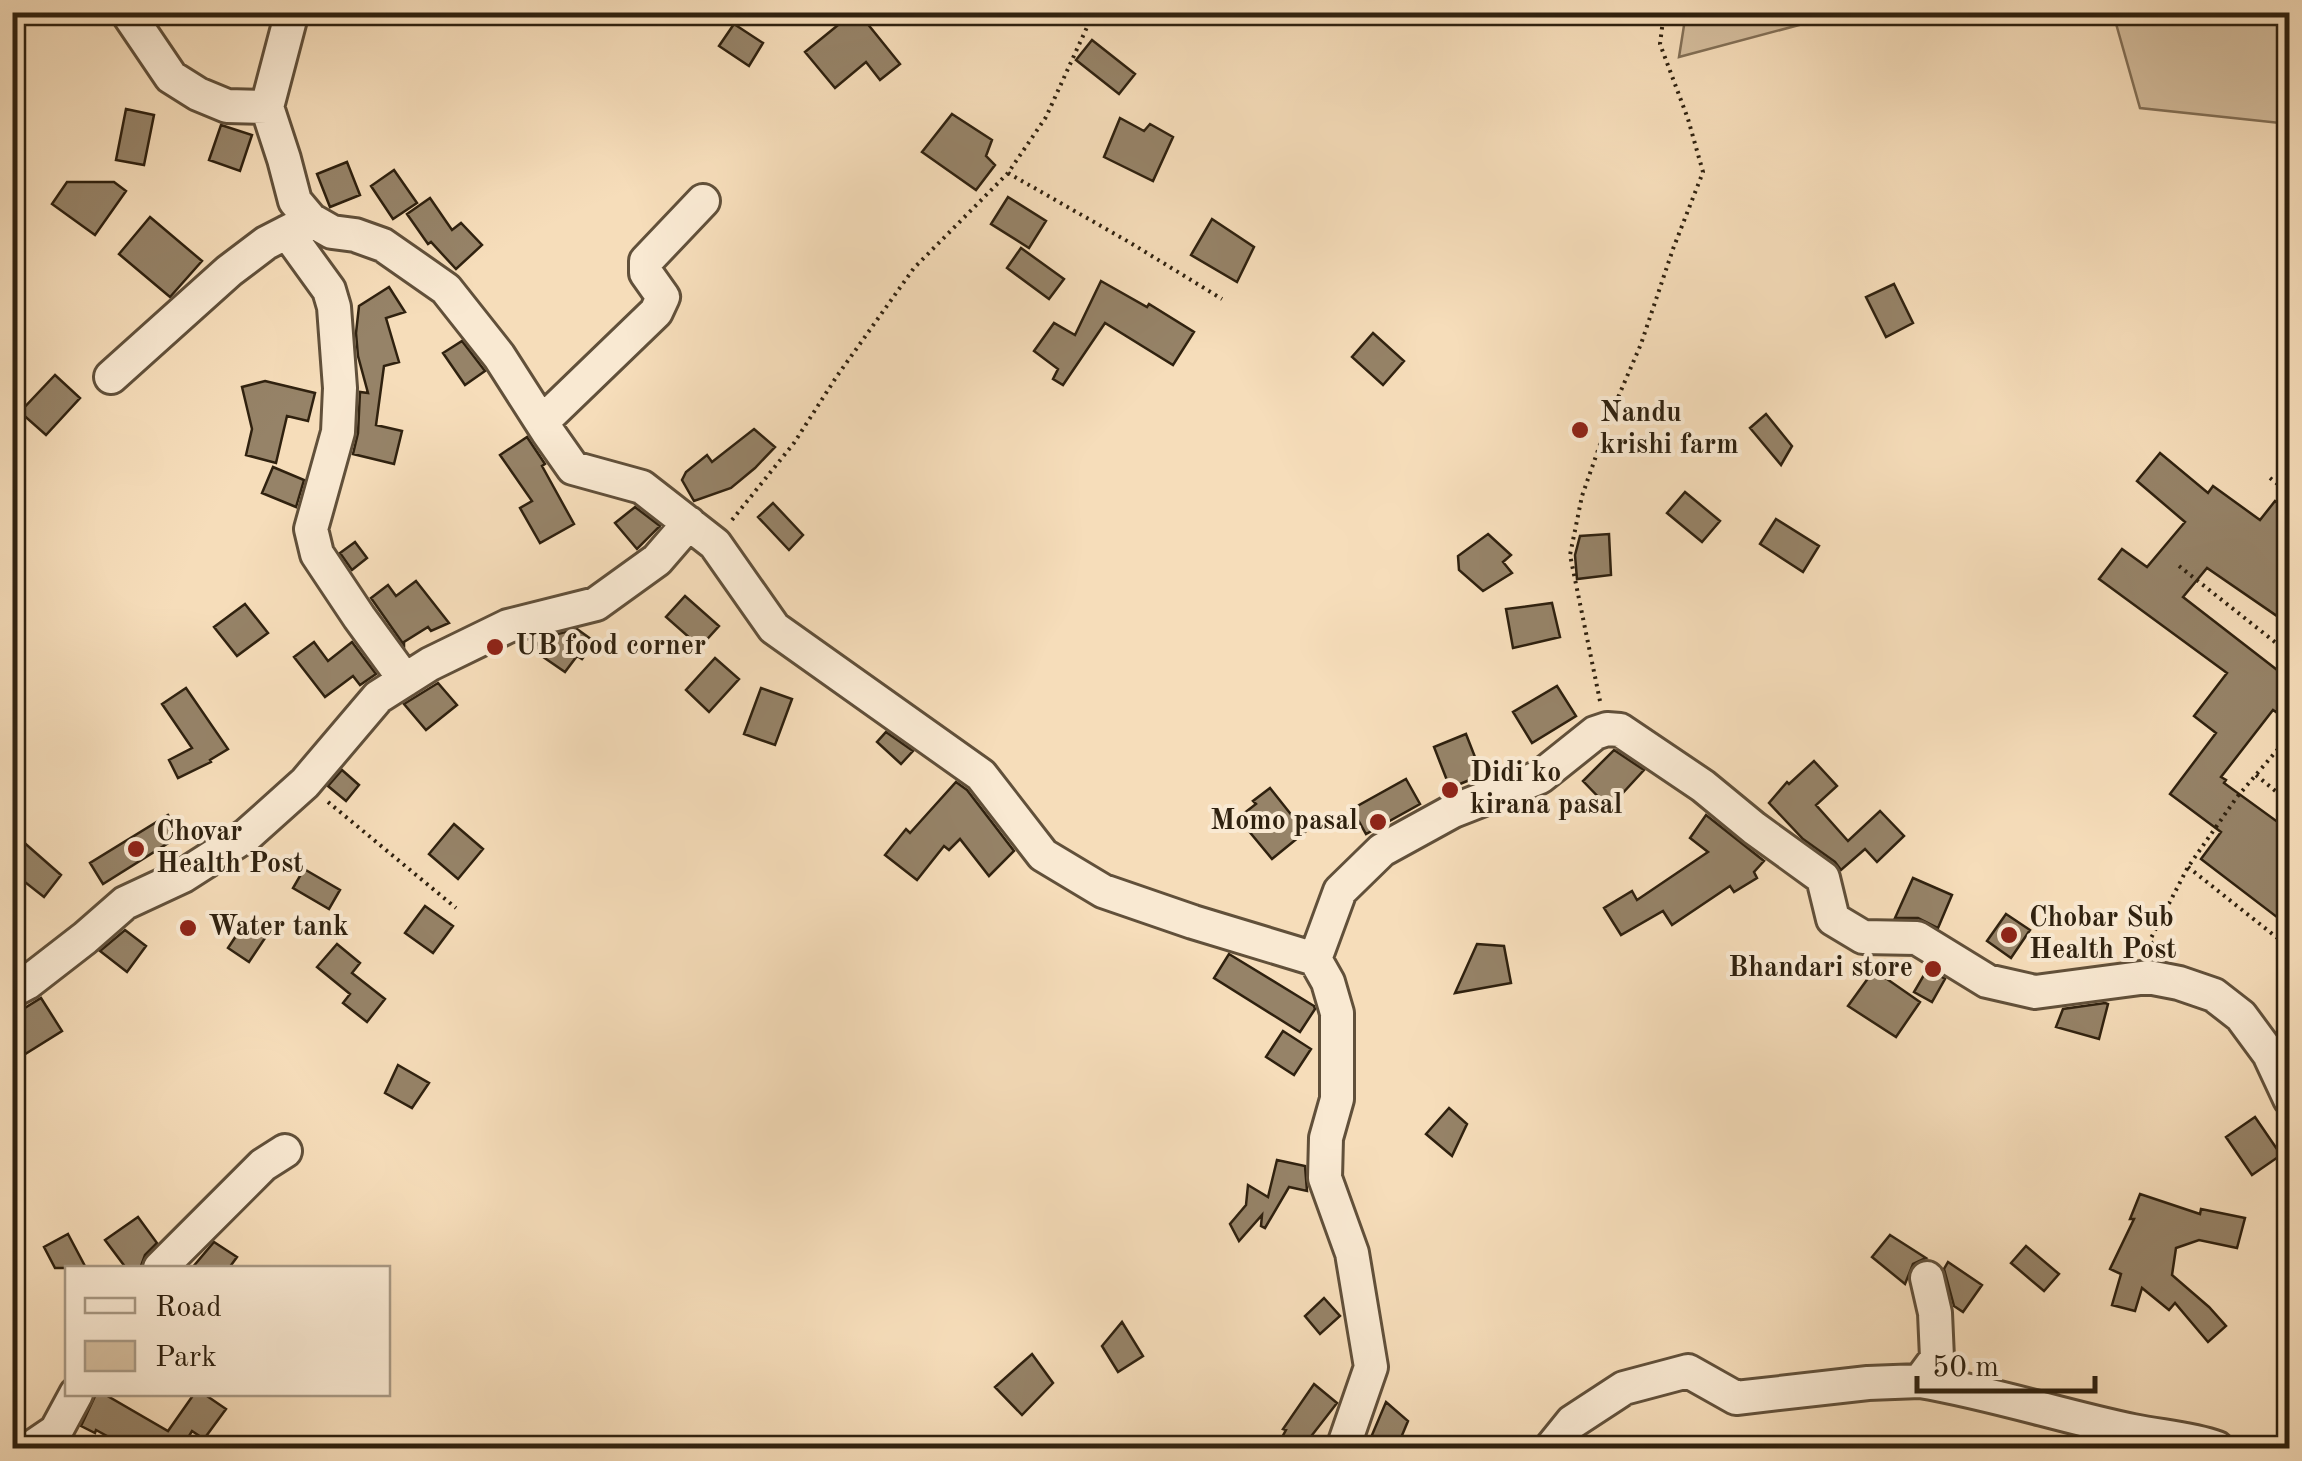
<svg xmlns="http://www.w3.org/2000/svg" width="2302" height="1461" viewBox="0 0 2302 1461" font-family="'Old Standard TT',serif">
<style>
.green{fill:#d4bd9d;stroke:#826f56;stroke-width:2.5}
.building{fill:#968368;stroke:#2f210f;stroke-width:2.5}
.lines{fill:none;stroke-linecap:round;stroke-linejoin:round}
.minor-casing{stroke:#61503a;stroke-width:38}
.path{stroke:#2f210f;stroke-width:4;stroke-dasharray:2.5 5;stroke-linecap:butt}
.minor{stroke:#f9e9d2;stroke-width:32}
.poi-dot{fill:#8f2418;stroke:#f9e9d2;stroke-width:4}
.labels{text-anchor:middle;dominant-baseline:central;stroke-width:8;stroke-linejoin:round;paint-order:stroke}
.poi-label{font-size:28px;font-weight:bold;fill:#2f210f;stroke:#f9e9d2;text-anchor:start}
</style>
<rect width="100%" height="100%" fill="#f6ddba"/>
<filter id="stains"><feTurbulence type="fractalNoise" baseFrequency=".002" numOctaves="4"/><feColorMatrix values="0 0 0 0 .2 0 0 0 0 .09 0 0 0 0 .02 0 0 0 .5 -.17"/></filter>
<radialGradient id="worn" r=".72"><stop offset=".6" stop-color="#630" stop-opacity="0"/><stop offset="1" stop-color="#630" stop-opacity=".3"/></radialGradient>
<path class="green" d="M1686,13v-1l158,1 -165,44z
M2113,13h176v107l-9,3 -140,-15z"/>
<path class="building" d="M854,12h4l42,52 -20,16 -14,-18 -31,26 -30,-36z
M734,24l29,19 -14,23 -30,-20z
M1092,40l43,34 -16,20 -43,-34z
M126,109l28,6 -10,50 -28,-5z
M952,114l40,26 -6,16 9,9 -19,25 -54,-38z
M1120,118l24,13 6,-7 23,13 -20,44 -49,-24z
M221,125l31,10 -12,36 -31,-11z
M347,162l13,33 -30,12 -13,-33z
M394,170l23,33 -24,16 -22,-33z
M67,182h47l12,9 -31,44 -43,-31z
M1008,197l38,24 -17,27 -38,-24z
M430,198l22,32 9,-7 21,22 -26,24 -25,-27 -3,2 -21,-30z
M150,217l52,44 -32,36 -51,-43z
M1212,219l42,28 -17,35 -46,-27z
M1021,248l43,31 -15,20 -42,-31z
M1101,281l46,26 2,-3 45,28 -21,33 -68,-42 -42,62 -10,-6 5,-10 -24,-18 20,-28 21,12z
M1894,284l19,39 -27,14 -20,-40z
M389,287l16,25 -19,6 13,44 -15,4 -8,59 26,6 -8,33 -41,-10 5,-21 2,-41 8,1 -10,-37 -2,-23 3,-27z
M1373,333l31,28 -21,24 -31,-28z
M462,341l23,30 -20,14 -22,-32z
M55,375l25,23 -34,37 -26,-23z
M265,381l50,12 -7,28 -21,-5 -11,47 -30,-8 6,-26 -10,-42z
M1766,414l26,32 -11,19 -31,-37z
M754,429l21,18 -20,21 -24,20 -37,13 -12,-21 4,-8 21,-17 5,7z
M527,437l18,27 -3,2 32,58 -34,19 -20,-35 12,-7 -32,-46z
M2160,453l48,40 5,-7 47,34 15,-19 15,12v112l-83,-57 -24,29 107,83v15l-14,17 -3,-2 -52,67 5,3 -2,3 66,48v96l-89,-68 20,-27 -51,-38 46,-61 -22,-17 33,-43 -128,-94 23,-30 25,18 38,-45 -48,-41z
M273,467l31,13 -8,27 -34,-14z
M1685,492l35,29 -18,21 -35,-29z
M773,503l30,32 -14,15 -31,-33z
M635,507l25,19 -23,23 -22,-26z
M1776,519l43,27 -16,26 -43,-28z
M1488,534l23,21 -8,7 9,11 -29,18 -24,-21 -1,-14z
M1609,534l2,41 -34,4 -2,-24 5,-19z
M355,542l12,16 -15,12 -12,-17z
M416,581l33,42 -18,8 -3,-4 -24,15v3l-33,-47 17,-13 8,11z
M685,596l34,30 -19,21 -34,-30z
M1552,603l8,34 -47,11 -7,-39z
M245,604l23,29 -31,23 -23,-29z
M577,629l18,13 -13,17 -5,-3 -12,16 -32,-22 9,-12z
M314,642l14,19 24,-19 24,32 -16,11 -7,-9 -28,21 -31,-40z
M715,658l24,21 -30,33 -23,-22z
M438,683l19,22 -31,25 -22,-26z
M1557,686l19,30 -44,27 -19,-31z
M186,688l42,61 -18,11 1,2 -33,16 -9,-18 23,-12 -30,-44z
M761,688l31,11 -17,46 -31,-11z
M886,732l27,19 -12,13 -24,-22z
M1466,734l16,41 -32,13 -16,-41z
M1614,750l30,20 -35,38 -26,-27z
M1814,761l23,25 -21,19 32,36 32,-30 24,25 -27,26 -12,-13 -24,21 -6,-8 -32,-23 -34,-36 18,-21 2,2z
M342,770l17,15 -13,16 -18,-15z
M1406,779l14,25 -54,30 -14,-25z
M956,782l11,8 47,61 -25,25 -29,-37 -11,11 -5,-4 -27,34 -32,-25 21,-26 4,4z
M1270,788l35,44 -33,27 -34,-41 18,-14 -3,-3z
M168,815l13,20 -78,49 -13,-21z
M1706,815l58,46 -10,11 3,6 -23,14 -4,-6 -58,39 -9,-14 -42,24 -17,-27 28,-17 5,9 71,-48 -18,-14z
M454,824l29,25 -25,30 -29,-25z
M12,832l49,43 -17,22 -32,-25z
M304,869l36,21 -11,19 -36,-21z
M1913,878l39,17 -14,33 -20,-10h-23z
M425,906l28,20 -20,27 -28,-20z
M2006,914l24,16 -19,28 -24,-17z
M244,924l21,14 -16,24 -21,-14z
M125,930l21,16 -19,26 -27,-21z
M337,944l23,19 -8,10 33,26 -18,23 -24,-19 7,-9 -33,-27z
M1477,944l27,2 7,37 -56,10z
M1229,954l85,52 1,3 -15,23 -86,-54z
M1928,968l17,11 -13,23 -18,-10z
M1874,970l46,32 -24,35 -48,-31z
M41,998l21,33 -40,25 -10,-16v-24z
M2105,1003l3,1 -9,35 -43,-12 7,-18z
M1283,1031l28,18 -17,26 -28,-18z
M398,1065l31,18 -17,25 -27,-15z
M1449,1108l18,16 -15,32 -26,-22z
M2255,1117l26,38 -29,20 -26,-38z
M1277,1160l28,6 2,25 -18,-4 -24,41 -4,-2 1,-11 -23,26 -9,-17 16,-19 2,-20 20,12z
M2140,1194l60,20 1,-5 44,9 -8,30 -38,-8 -23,8 -4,27 37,32 17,19 -18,16 -33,-39 -6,7 -27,-22 -7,23 -23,-6 9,-31 -11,-5 24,-50h-4z
M138,1217l19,26 -12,12 -4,11 -4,2h-11l-21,-28z
M68,1234l18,34h-31l-11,-21z
M1890,1235l36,23 -13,6 -8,20 -33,-27z
M214,1242l23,15 -8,11h-37z
M2026,1246l33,28 -15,17 -33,-28z
M1948,1262l34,23 -19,27 -9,-6 -10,-37z
M1324,1298l16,18 -20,18 -15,-18z
M1122,1322l21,34 -25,16 -16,-26z
M1032,1354l21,29 -31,32 -27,-28z
M1314,1384l23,19 -35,45h-26l10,-18 -3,-1z
M96,1394h8l64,37 26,-37h10l22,15 -22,30 -12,-8 -6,10 11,7h-68l-33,-18 -1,3 -14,-7z
M1386,1402l22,19 -10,24 -26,-10z"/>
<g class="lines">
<defs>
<path id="minor" d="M127,12l44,65 27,17 29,12 40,1 17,52 11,42 16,19 21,12 23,3 28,10 63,44 53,67 48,75 26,37 69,19 73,57 59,84 207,147 62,80 60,36 90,31 122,37 13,23 9,31v86l-11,39 -1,40 27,75 19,114 -28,81
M267,107l25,-95
M287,232l42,58 5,17 6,81 -2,44 -27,97 6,25 42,63 46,63
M111,377l118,-106 37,-28 37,-19
M542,422l114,-110 7,-15 -17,-24v-12l57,-60
M1315,959l25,-68 42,-41 71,-39 87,-34 55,-44 12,-4 13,1 83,56 51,42 69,50 10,41 30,18 54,1 70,43 48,11 113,-15 31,6 35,12 27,21 28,38 21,45
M12,991l15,-8 58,-45 40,-35 58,-27 64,-41 58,-52 73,-86 52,-33 78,-38 88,-22 61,-44 32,-37
M160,1268l103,-103 22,-14
M1920,1381c72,12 141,35 213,50 28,6 56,7 84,17
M31,1448l25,-17 20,-37
M1551,1448l21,-26 52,-34 64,-17 48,27 132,-15 52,-2 17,-23 -2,-45 -8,-35"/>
</defs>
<use href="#minor" class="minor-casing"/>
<path class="path" d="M1008,173l121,69 93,57
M2270,478l20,16
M732,520l62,-77 43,-67 77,-108 94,-95 38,-56 47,-103 2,-2
M2179,566l111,88
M1600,701l-30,-146 12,-59 28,-80 31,-72 32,-95 30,-77 -15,-53 -28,-75 4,-32
M2256,775l34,28
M328,802l128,106
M2188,867l102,81
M2156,950l-6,-10 38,-73 49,-70 53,-62"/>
<use href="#minor" class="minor"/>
</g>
<g class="poi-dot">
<circle cx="1580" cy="430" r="10"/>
<circle cx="495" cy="647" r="10"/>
<circle cx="1450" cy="790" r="10"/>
<circle cx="1378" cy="822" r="10"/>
<circle cx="136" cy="849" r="10"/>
<circle cx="188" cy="928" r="10"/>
<circle cx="2009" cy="935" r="10"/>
<circle cx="1933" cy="969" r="10"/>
</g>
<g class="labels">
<g class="poi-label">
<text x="1600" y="414">Nandu<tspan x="1600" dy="32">krishi farm</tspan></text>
<text x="515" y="647">UB food corner</text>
<text x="1470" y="774">Didi ko<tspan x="1470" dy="32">kirana pasal</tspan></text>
<text x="1358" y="822" text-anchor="end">Momo pasal</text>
<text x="156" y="833">Chovar<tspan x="156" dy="32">Health Post</tspan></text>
<text x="2029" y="919">Chobar Sub<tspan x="2029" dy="32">Health Post</tspan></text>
<text x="208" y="928">Water tank</text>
<text x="1913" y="969" text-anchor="end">Bhandari store</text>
</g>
</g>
<rect width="2302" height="1461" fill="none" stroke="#f6ddba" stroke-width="50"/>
<rect x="15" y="15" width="2272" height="1431" fill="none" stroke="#2f210f" stroke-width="5"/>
<rect x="25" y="25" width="2252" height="1411" fill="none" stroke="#2f210f" stroke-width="2.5"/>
<rect x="65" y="1266" width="325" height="130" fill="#f9e9d2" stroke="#a89984" stroke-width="2.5"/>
<rect x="85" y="1298" width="50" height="15" fill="#f9e9d2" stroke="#a89984" stroke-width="2.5"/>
<text x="155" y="1316" font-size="30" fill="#2f210f">Road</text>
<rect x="85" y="1341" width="50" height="30" fill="#d4bd9d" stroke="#a89984" stroke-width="2.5"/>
<text x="155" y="1366" font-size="30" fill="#2f210f">Park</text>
<path d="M1917 1376v15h178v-15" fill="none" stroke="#2f210f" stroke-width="5"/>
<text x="1932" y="1376" font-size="30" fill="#2f210f" stroke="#f9e9d2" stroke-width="8" paint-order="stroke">50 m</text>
<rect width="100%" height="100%" filter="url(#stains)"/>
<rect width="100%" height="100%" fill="url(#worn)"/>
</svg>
